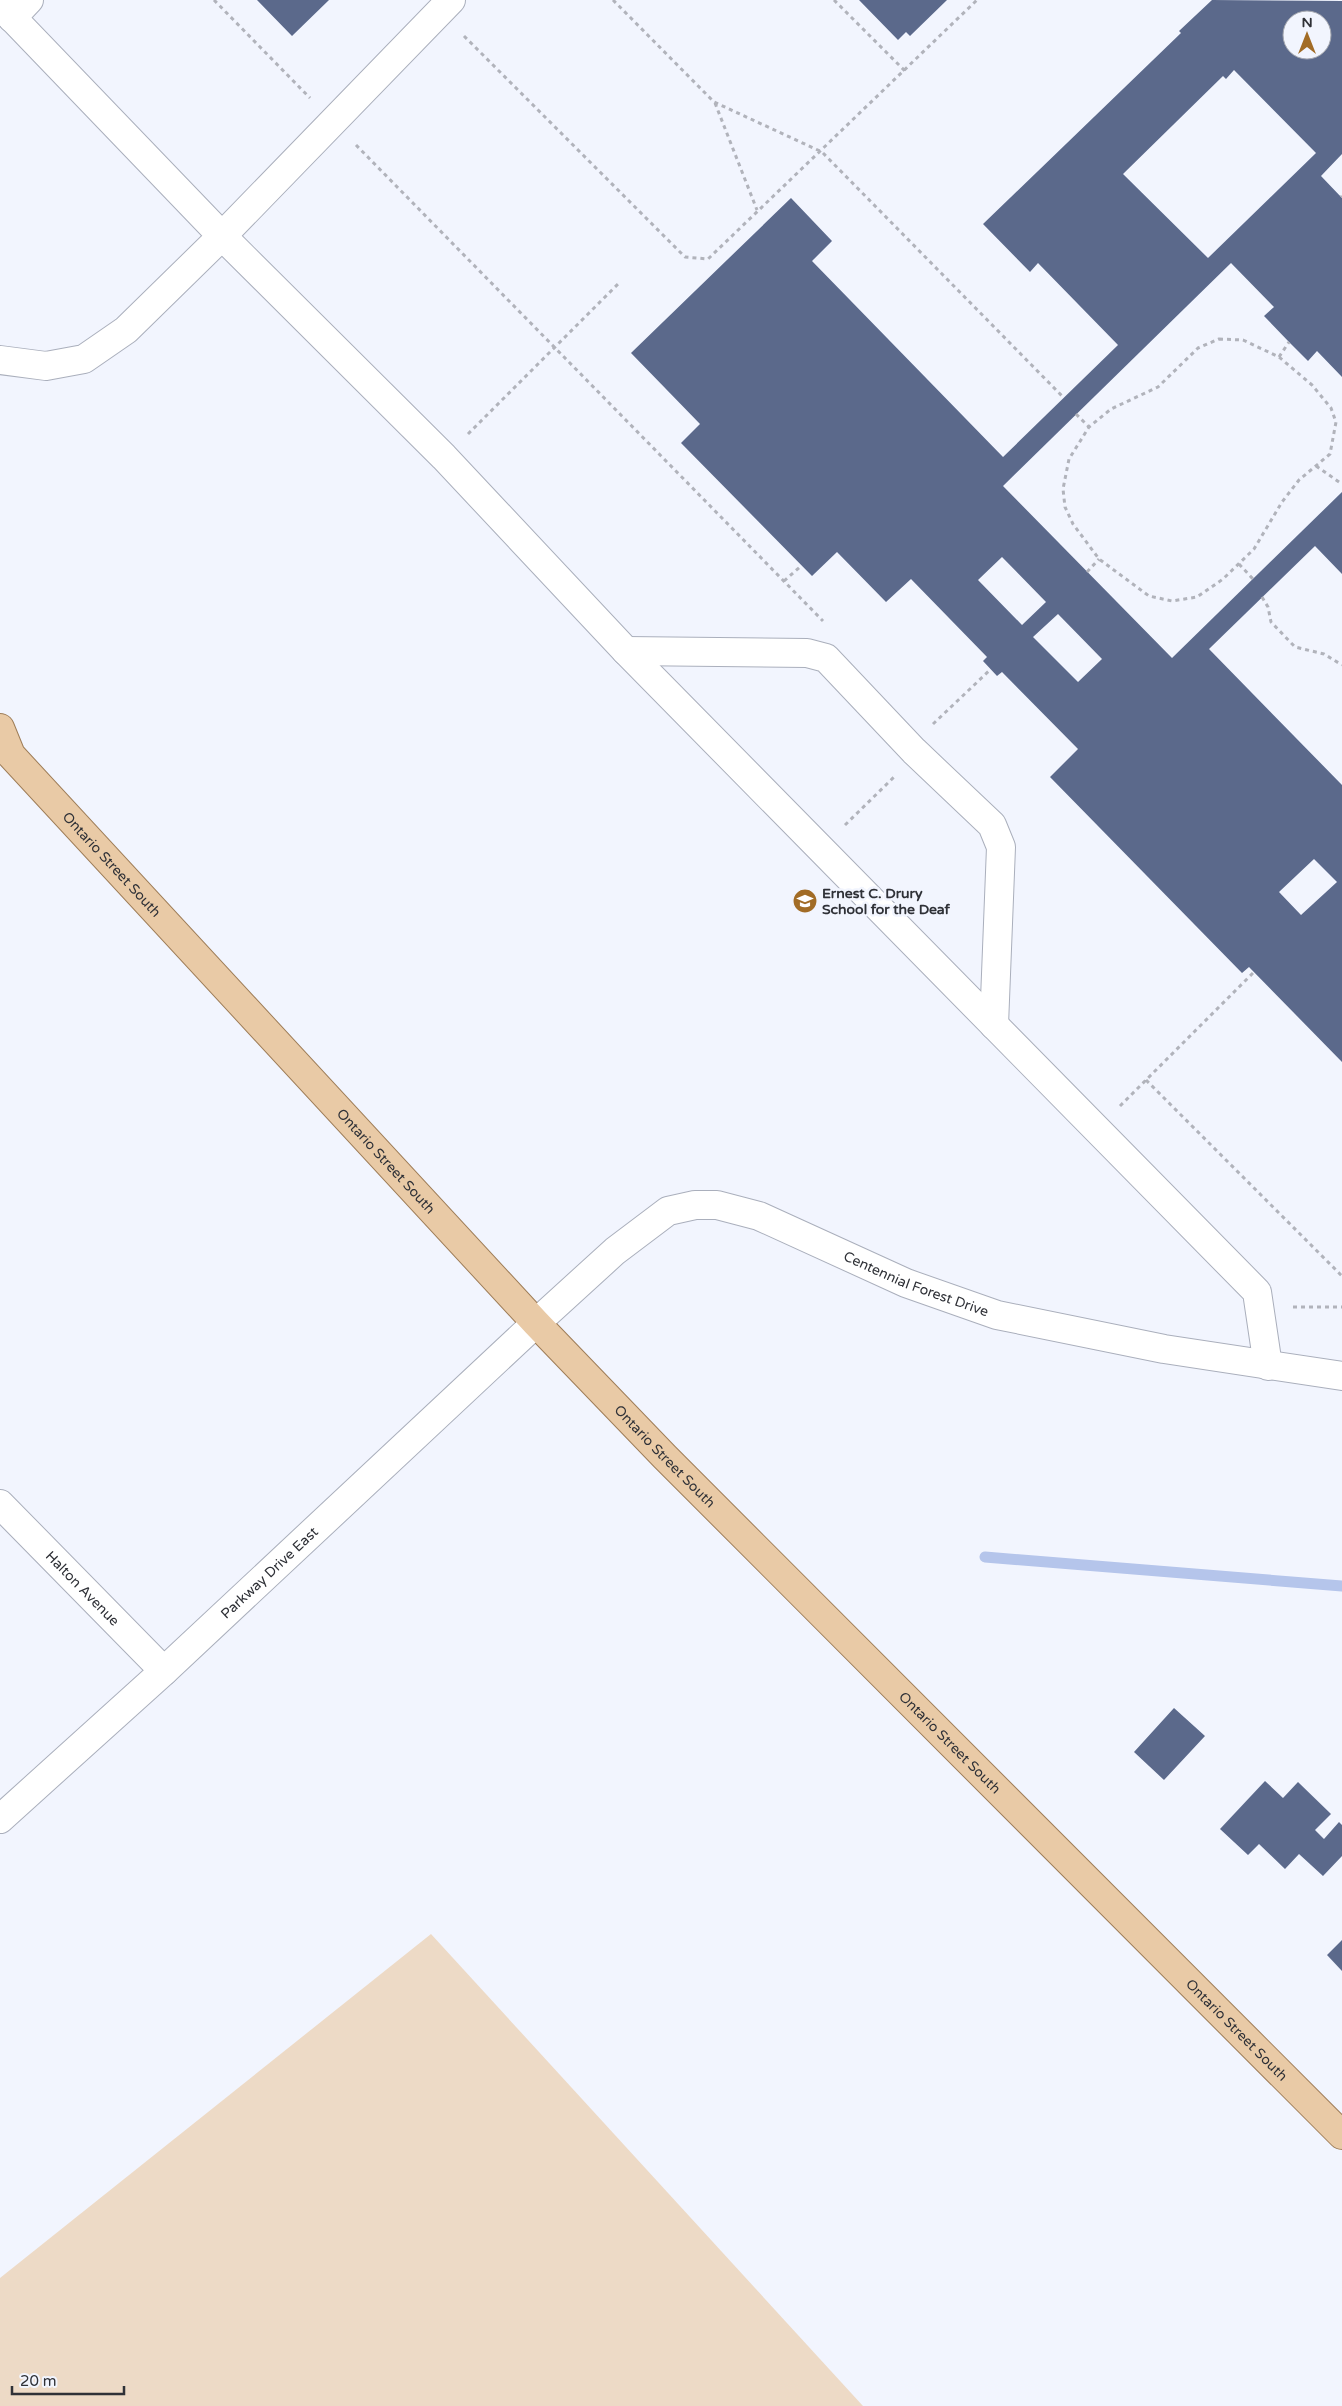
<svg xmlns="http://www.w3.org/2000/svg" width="1342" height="2406" viewBox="0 0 1342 2406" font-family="'Varela Round',sans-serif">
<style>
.green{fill:#eddac6}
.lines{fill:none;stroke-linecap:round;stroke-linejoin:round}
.stream{stroke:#b5c5eb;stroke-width:11}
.building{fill:#5b698b;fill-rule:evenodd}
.minor-casing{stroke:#aaafbc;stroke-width:30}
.major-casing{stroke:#9e7d58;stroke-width:30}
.path{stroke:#b1b3bb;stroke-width:3;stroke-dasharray:4 4;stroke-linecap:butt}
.minor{stroke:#fff;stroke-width:28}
.major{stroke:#e9caa6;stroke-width:28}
.labels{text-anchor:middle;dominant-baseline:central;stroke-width:5;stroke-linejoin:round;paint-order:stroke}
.street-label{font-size:14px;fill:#2f3137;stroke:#f2f5fe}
.poi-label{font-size:14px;font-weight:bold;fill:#2f3137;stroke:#f2f5fe;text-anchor:start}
</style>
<rect width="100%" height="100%" fill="#f2f5fe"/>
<path class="green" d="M431,1934l432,472h-863v-128z"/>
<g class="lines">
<path class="stream" d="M985,1557l357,29"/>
</g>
<path class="building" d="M257,0h72l-37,36z
M859,0h88l-37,36 -4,-4 -8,8z
M1212,0l130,1v153l-21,22 21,22v179l-25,-26 -9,10 -19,-19 -25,-26 10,-9 -43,-44 -228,223 169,172 170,-166v82l-27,-28 -106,103 133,136v277l-93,-95 -7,6 -192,-196 28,-28 -76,-77 -5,4 -14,-15 4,-4 -76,-78 -25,23 -49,-50 -25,24 -131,-133 19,-19 -69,-71 160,-155 41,43 -20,20 191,196 115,-112 -80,-82 -8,9 -47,-48 198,-191 -2,-2zM1292,20h30v30h-30zM1234,70l82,83 -108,105 -85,-84 100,-98 3,3zM1002,557l44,45 -24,23 -44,-45zM1058,614l44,45 -24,23 -45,-45zM1314,859l23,23 -36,33 -22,-23z
M1174,1708l31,28 -41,44 -30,-28z
M1265,1781l18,17 15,-16 33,32 -16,16 9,9 15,-17 3,3v31l-19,20 -24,-22 -14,15 -26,-25 -11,11 -28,-26z
M1342,1940v31l-15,-16z"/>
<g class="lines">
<defs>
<g id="minor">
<path d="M0,5l222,231 222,221 182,194 631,641 11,74"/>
<path d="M12,18l17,-18"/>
<path d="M0,360l46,6 38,-7 42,-29 96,-94 229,-236"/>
<path d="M626,651l181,2 19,5 88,93 78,74 9,22 -7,178"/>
<path id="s1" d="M0,1504l164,167"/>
<path id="s2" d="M0,1819l164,-148 372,-348 79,-72 53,-40 27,-6h22l42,11 147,67 91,32 167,34 178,27"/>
</g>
<g id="major">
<path id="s3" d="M0,728l11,27 525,568 129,134 677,678"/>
</g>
</defs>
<use href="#minor" class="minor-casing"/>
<use href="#major" class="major-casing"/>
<path class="path" d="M214,0l96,98
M613,0l101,102 108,50 242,246
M834,0l71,71
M464,36l221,221 23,2 269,-259
M715,103l42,107
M356,145l467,476
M1341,197l1,-1
M1219,339l24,1 36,17 33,28 19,23 5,14 -6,32 -31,26 -17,22 -28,47 -31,30 -26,18 -25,4 -23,-5 -50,-37 -26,-35 -8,-17 -2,-18 6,-30 20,-32 22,-18 47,-22 40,-39z
M1279,357l10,-15
M1076,414l13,13
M468,434l150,-150
M1316,466l26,18
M1239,564l14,15
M1087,572l12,-13
M784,581l17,-15
M1262,597l6,10 3,15 24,25 29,7 18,11
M933,724l58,-55
M845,825l49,-48
M1146,1080l196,196
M1120,1106l134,-134
M1293,1307h49"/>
<use href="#minor" class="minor"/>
<use href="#major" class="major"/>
</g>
<defs>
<symbol id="school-disc" viewBox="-11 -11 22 22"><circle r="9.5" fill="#a26c26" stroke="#f2f5fe"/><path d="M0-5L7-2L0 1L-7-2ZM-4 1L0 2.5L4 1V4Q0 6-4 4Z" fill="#fff"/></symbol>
</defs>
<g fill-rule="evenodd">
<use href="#school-disc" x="791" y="887" width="28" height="28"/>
</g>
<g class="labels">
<g class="street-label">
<text stroke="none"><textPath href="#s3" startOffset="178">Ontario Street South</textPath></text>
<text stroke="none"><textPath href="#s3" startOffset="582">Ontario Street South</textPath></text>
<text stroke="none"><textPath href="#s2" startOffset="1168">Centennial Forest Drive</textPath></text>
<text stroke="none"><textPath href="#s3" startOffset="988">Ontario Street South</textPath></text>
<text stroke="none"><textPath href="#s2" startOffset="365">Parkway Drive East</textPath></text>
<text stroke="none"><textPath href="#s1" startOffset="118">Halton Avenue</textPath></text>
<text stroke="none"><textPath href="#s3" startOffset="1392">Ontario Street South</textPath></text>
<text stroke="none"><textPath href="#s3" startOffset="1798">Ontario Street South</textPath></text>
</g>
<g class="poi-label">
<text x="822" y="893">Ernest C. Drury<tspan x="822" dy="16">School for the Deaf</tspan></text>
</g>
</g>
<g transform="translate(1307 35)"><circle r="24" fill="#f2f5fe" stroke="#a4a7ae"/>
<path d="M0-4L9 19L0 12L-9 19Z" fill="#a26c26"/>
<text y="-8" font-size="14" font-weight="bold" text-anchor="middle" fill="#2f3137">N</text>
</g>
<path d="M12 2386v8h112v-8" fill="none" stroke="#2f3137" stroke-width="2.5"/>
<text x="20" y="2386" font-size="15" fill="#2f3137" stroke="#f2f5fe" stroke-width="4" paint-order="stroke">20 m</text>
</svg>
